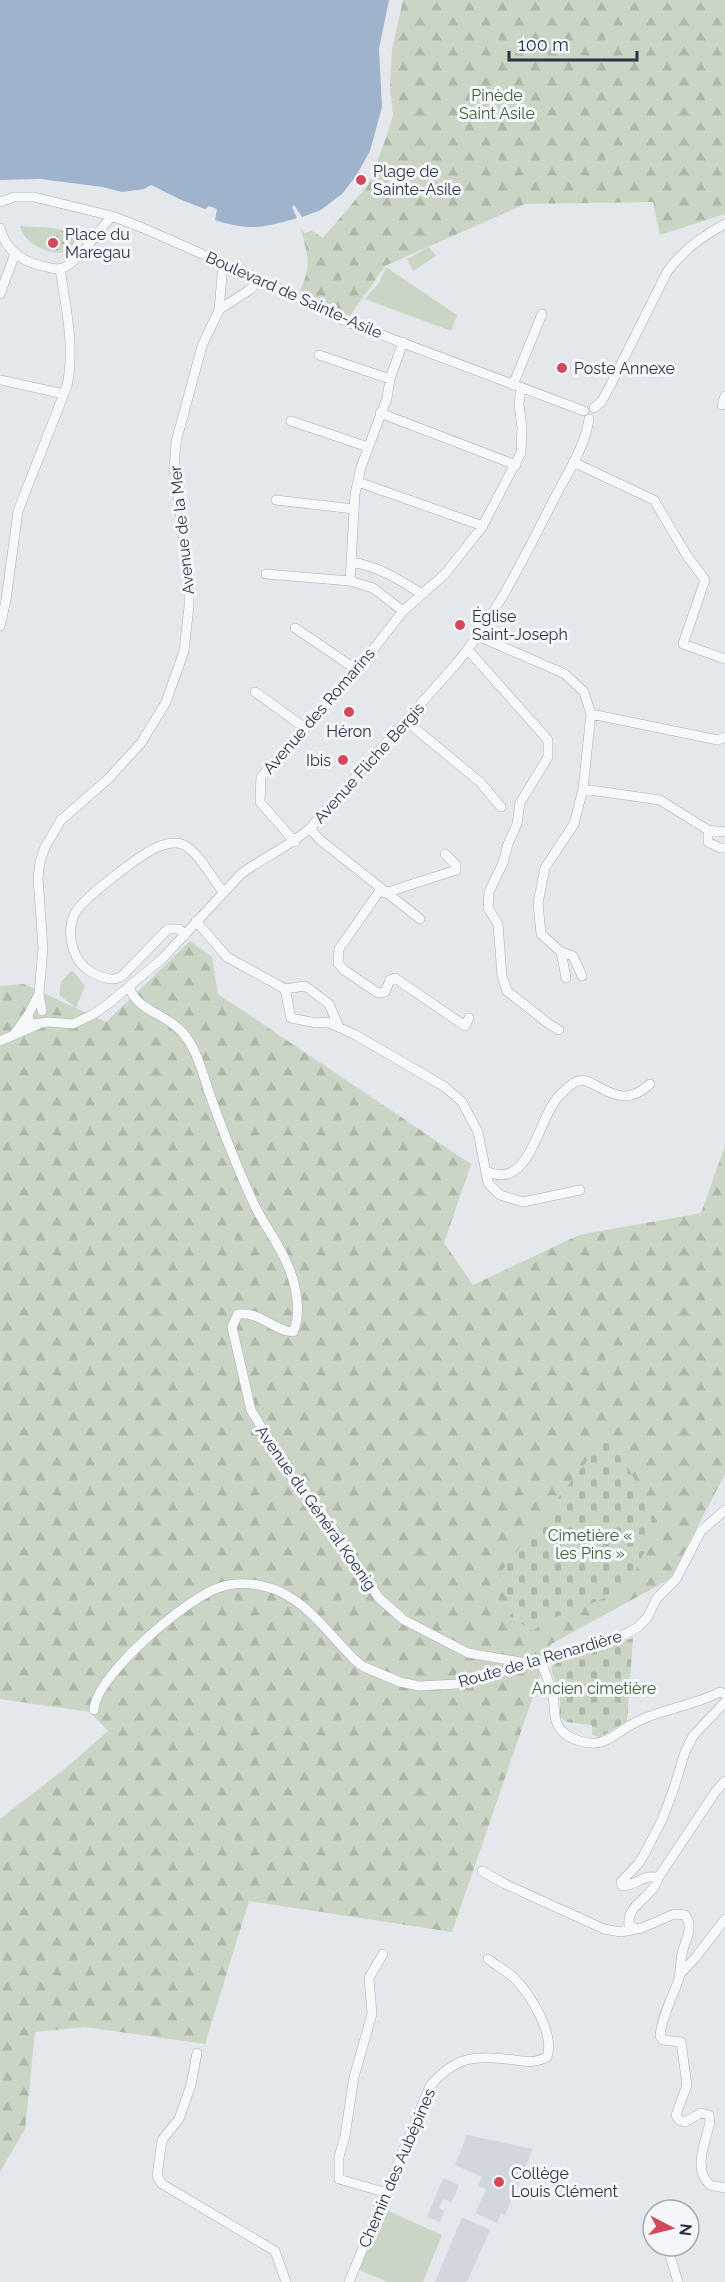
<svg xmlns="http://www.w3.org/2000/svg" width="725" height="2282" viewBox="0 0 725 2282" font-family="Raleway,sans-serif">
<style>
.built{fill:#d2d6de}
.forest{fill:url(#forest-firs)}
.cemetery{fill:url(#cemetery-stones)}
.park{fill:url(#park-dots)}
.pitch{fill:#c9d6c5}
.water{fill:#9fb4cc}
.lines{fill:none;stroke-linecap:round;stroke-linejoin:round}
.minor-casing{stroke:#a9aeb7;stroke-width:10}
.minor{stroke:#f7f8fa;stroke-width:9}
.poi-dot{fill:#d1495b;stroke:#f4f6f9;stroke-width:2}
.labels{text-anchor:middle;dominant-baseline:central;stroke-width:6;stroke-linejoin:round;paint-order:stroke}
.park-label{font-size:16px;fill:#3f6138;stroke:#f4f6f9}
.poi-label{font-size:16px;fill:#2b3445;stroke:#f4f6f9;text-anchor:start}
.street-label{font-size:16px;fill:#2b3445;stroke:#f4f6f9}
</style>
<defs>
<pattern id="forest-firs" width="22" height="20" patternUnits="userSpaceOnUse" patternTransform="scale(1.5)"><rect width="22" height="20" fill="#c9d6c5"/><path d="M5 1l3.5 6h-7zM16 11l3.5 6h-7z" fill="#adb8ab"/></pattern>
<pattern id="cemetery-stones" width="16" height="16" patternUnits="userSpaceOnUse" patternTransform="scale(1.5)"><rect width="16" height="16" fill="#c9d6c5"/><path d="M2 7V4a2 2 0 0 1 4 0v3zM10 15v-3a2 2 0 0 1 4 0v3z" fill="#adb8ab"/></pattern>
<pattern id="park-dots" width="8" height="8" patternUnits="userSpaceOnUse" patternTransform="scale(1.5)"><rect width="8" height="8" fill="#c9d6c5"/><path d="M2 2h.1M6 6h.1" fill="none" stroke="#adb8ab" stroke-width="1.8" stroke-linecap="round"/></pattern>
</defs>
<rect width="100%" height="100%" fill="#e4e7ec"/>
<path class="built" d="M467,2135l66,14 -28,66 -4,-1 -4,9 -22,-10 11,-23 -8,-4 4,-9 -27,-12z
M443,2178l16,7 -7,17 -9,-3 -4,9 6,3 -5,11 -13,-5z
M462,2217l28,13 -23,52h-32z"/>
<path class="forest" d="M403,0h322v214l-65,21 -7,-33 -128,2 -140,62 -35,50 -50,-26c13,-25 7,-38 0,-63l4,6 8,-2 11,7 45,-53 18,-47 7,-23 -3,-25 2,-40z
M190,941l22,16 6,37 253,170 -27,79 29,42 106,-50 122,-22 24,-67v328l-55,105 -119,65 -99,288 -203,-31 -44,143 -120,-17 -50,5 -10,97 -25,43v-353l67,-52 41,-36 -18,-19 -90,-13v-713l24,-2 82,38z"/>
<path class="cemetery" d="M605,1438l21,26 32,59 -31,66 -83,33 -11,9 -23,-15 4,-5 -15,-37z
M633,1638l-6,83 -27,16 -8,-2v-10l-26,-3 -6,-6v-19l-9,-28 3,-7z"/>
<path class="park" d="M54,228l26,7 -14,18 -16,-1z"/>
<path class="pitch" d="M20,226l34,2 -4,24c-15,-6 -25,-10 -30,-26z
M429,247l7,9 -23,15 -6,-12z
M386,267l71,48 -6,16 -86,-32 14,-16z
M72,970l13,16 -9,22 -17,-13 2,-13z
M384,2209l58,26 -19,47h-35l-29,-12z"/>
<path class="water" d="M0,0h389l-10,49 3,58 -12,44 -14,25 -14,18 -21,16 -19,7 -8,-12 -2,2 5,11c-33,10 -49,13 -82,2l2,-11 -8,-3 -4,3 -26,-10 -28,-14 -7,4 -22,3 -19,-5 -63,-8 -40,1z"/>
<g class="lines">
<defs>
<path id="minor" d="M0,202l14,-5h20l78,19 31,12 116,51 88,43 237,89
M0,228c6,23 24,35 47,39 6,2 12,3 18,0 16,-9 34,-37 47,-51
M0,294l15,-40
M219,310c12,-10 33,-18 40,-31
M319,355l71,24
M0,380l64,14
M513,385l29,-71
M722,405l3,-9
M594,408l8,-7 9,-17 56,-112c15,-21 35,-36 58,-48
M380,413l136,52
M291,421l77,26
M573,462l81,38 32,54 19,26 -22,64 42,15
M358,482l125,44
M276,500l78,9
M351,562c27,4 49,18 71,32
M266,574l84,7 23,7 30,23
M350,581l5,-87 6,-27 26,-69 3,-19 13,-37
M0,626l6,-26 12,-89 49,-125c8,-39 -1,-78 -7,-117
M295,628l62,42
M478,636l87,38 19,18 7,22 -8,75 -9,35 -29,44 -7,35 3,31 20,18 5,26
M468,650l80,90v17l-28,46 -3,21 -9,20 -5,19 -14,29 -1,16 10,16 4,52 5,15 42,33 10,6
M255,692l50,36
M591,714l127,26 7,-3
M406,721l74,61 21,25
M583,789l77,11 48,30 17,2
M310,828l9,11 101,80
M708,830v12l12,6h5
M295,842l-35,-40 1,-25 90,-99 52,-67 42,-37 37,-47 39,-74 1,-25 -3,-24 2,-16
M381,889l-42,60 -1,14 6,7 34,23 7,-1 5,-12 5,-2 70,48 4,-8
M385,893l71,-23v-5l-11,-11
M196,921l31,36 58,32 20,-3 24,18 10,23
M185,935l-6,-6h-11l-47,48c-10,5 -21,0 -30,-5 -18,-10 -25,-38 -17,-57 7,-16 64,-58 81,-67 9,-4 22,-8 31,-2 13,8 27,33 37,46
M561,952l12,4 9,20
M129,987c9,25 37,26 54,46 14,16 20,42 27,62 13,36 27,72 43,107 10,22 26,41 35,64 8,18 14,48 5,66 -22,-2 -30,-20 -55,-18l-6,13 19,83 39,65 33,39 56,84 25,22 64,33 64,11
M285,989l6,29 25,5 11,-1 27,12 91,53 17,15 16,30 10,51 12,12 23,7 57,-12
M42,1011l-3,-17 4,-46 -5,-70 2,-16 5,-15 16,-27 47,-41 33,-36 25,-41 18,-51 5,-45v-26l-15,-111 2,-27 26,-96 17,-36 4,-46
M28,1015l1,6 4,3 16,-2 24,2 19,-9 16,-11 54,-45 79,-85c22,-17 48,-27 69,-46l147,-165c40,-49 68,-107 97,-164 13,-25 31,-52 35,-80
M15,1033l13,-18 11,-21
M0,1041l39,-17
M486,1171c45,22 52,-56 74,-76 5,-5 11,-12 18,-14 17,-6 39,34 72,3
M541,1661c4,12 9,23 12,35 2,11 0,27 9,35 7,8 24,13 34,12 12,-1 23,-11 33,-17 29,-17 62,-19 91,-34l5,2
M725,1702l-32,34 -8,16 -12,39 -11,29 -15,29 -8,14 -18,19 1,4c13,0 23,-13 36,-8 -4,19 -32,26 -29,47l7,4 6,-1 32,-14 11,1c9,12 1,23 -2,35 -3,9 -2,19 -4,28 -6,19 -17,37 -19,58l3,4 18,2 6,43 -11,30 3,5 6,2 16,-9 8,2 1,7c-4,19 -18,47 0,63l15,3
M94,1710c1,-34 92,-111 124,-122 15,-6 34,-5 49,-1 37,9 62,48 87,72l8,7 38,16 19,4 38,-2 84,-23 83,-26 14,-8 9,-9 10,-20 19,-19 25,-48 24,-21
M482,1871l23,13 99,45 17,3 15,-3
M658,1878l58,-87 9,-10
M383,1954l-14,24 3,36 -18,63 -9,59 -6,21v22l48,14
M680,1974l16,-17 29,-38
M197,2053l-6,32 -12,34 -17,21 -5,36 5,8 113,67 11,31
M667,2246l11,36
M349,2282l81,-196c27,-32 46,-30 85,-26 13,2 20,3 32,-3 8,-23 -16,-62 -33,-79 -7,-7 -18,-13 -26,-19"/>
</defs>
<use href="#minor" class="minor-casing"/>
<use href="#minor" class="minor"/>
</g>
<g class="poi-dot">
<circle cx="361" cy="180" r="6"/>
<circle cx="53" cy="243" r="6"/>
<circle cx="562" cy="368" r="6"/>
<circle cx="460" cy="625" r="6"/>
<circle cx="349" cy="712" r="6"/>
<circle cx="343" cy="760" r="6"/>
<circle cx="499" cy="2182" r="6"/>
</g>
<g class="labels">
<g class="park-label">
<text x="497" y="95">Pinède<tspan x="497" dy="18">Saint Asile</tspan></text>
<text x="590" y="1535">Cimetière «<tspan x="590" dy="18">les Pins »</tspan></text>
<text x="594" y="1688">Ancien cimetière</text>
</g>
<g class="poi-label">
<text x="373" y="171">Plage de<tspan x="373" dy="18">Sainte-Asile</tspan></text>
<text x="65" y="234">Place du<tspan x="65" dy="18">Maregau</tspan></text>
<text x="574" y="368">Poste Annexe</text>
<text x="472" y="616">Église<tspan x="472" dy="18">Saint-Joseph</tspan></text>
<text x="349" y="731" text-anchor="middle">Héron</text>
<text x="331" y="760" text-anchor="end">Ibis</text>
<text x="511" y="2173">Collège<tspan x="511" dy="18">Louis Clément</tspan></text>
</g>
<g class="street-label">
<text transform="translate(294 295) rotate(24)">Boulevard de Sainte-Asile</text>
<text transform="translate(182 530) rotate(-96)">Avenue de la Mer</text>
<text transform="translate(319 711) rotate(-49)">Avenue des Romarins</text>
<text transform="translate(369 763) rotate(-48)">Avenue Fliche Bergis</text>
<text transform="translate(316 1508) rotate(55)">Avenue du Général Koenig</text>
<text transform="translate(540 1659) rotate(-16)">Route de la Renardière</text>
<text transform="translate(397 2168) rotate(-67)">Chemin des Aubépines</text>
</g>
</g>
<g transform="translate(671 2228) rotate(97)"><circle r="28" fill="#f4f6f9" stroke="#a4a8b1" stroke-width="1.5"/>
<path d="M0-4.5L10 22L0 15L-10 22Z" fill="#d1495b"/>
<text y="-9" font-size="16" font-weight="bold" text-anchor="middle" fill="#2b3445">N</text>
</g>
<path d="M509 51v9h128v-9" fill="none" stroke="#2b3445" stroke-width="3"/>
<text x="518" y="51" font-size="18" fill="#2b3445" stroke="#f4f6f9" stroke-width="4.5" paint-order="stroke">100 m</text>
</svg>
